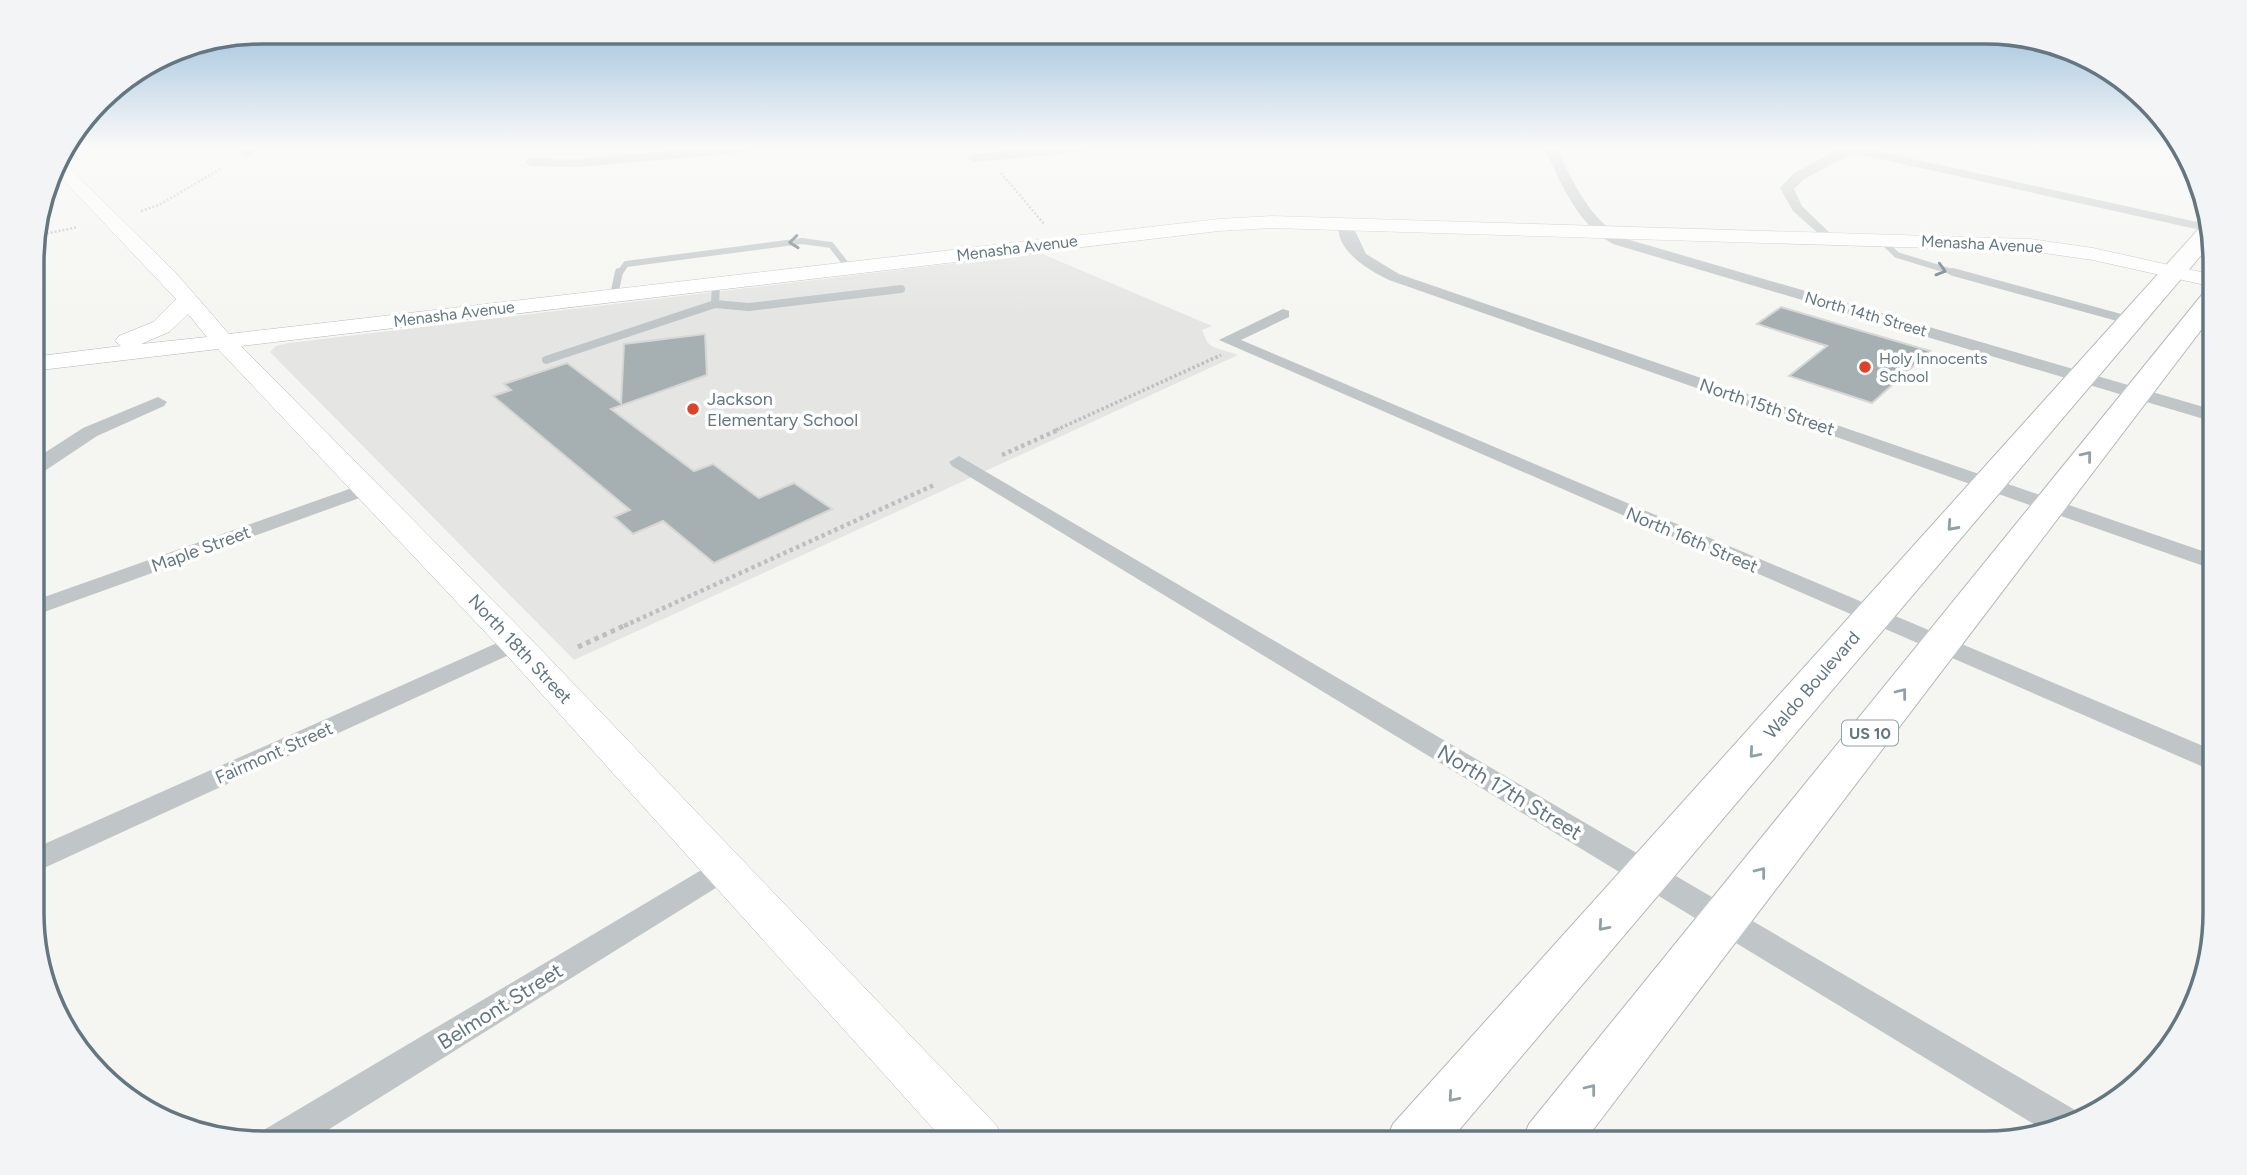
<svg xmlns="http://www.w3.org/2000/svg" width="2247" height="1175" viewBox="0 0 2247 1175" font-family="Figtree,sans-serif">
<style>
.built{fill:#e5e6e4}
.building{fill:#a6b0b3;stroke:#d6d6d4;stroke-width:2}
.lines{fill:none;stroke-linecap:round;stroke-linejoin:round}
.secondary-casing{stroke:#b2b8bb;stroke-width:1}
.primary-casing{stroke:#b3b8bb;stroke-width:2}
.path-far3{stroke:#bcbec0;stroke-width:2.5;stroke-dasharray:2 2;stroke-linecap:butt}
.path-far2{stroke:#bcbec0;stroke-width:3.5;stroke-dasharray:2.5 2.5;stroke-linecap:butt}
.path-far1{stroke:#bcbec0;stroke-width:4.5;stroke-dasharray:3.5 3.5;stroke-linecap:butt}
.path{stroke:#bcbec0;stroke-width:5;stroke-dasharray:4.5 4.5;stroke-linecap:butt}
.lane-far1{stroke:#c0c5c7;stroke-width:6}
.lane{stroke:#c0c5c7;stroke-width:8}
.street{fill:#c0c5c7;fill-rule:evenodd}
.secondary{fill:#fff;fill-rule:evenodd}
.primary{fill:#fff;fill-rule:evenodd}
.oneway{stroke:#647781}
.oneway2{stroke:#92a0a7}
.poi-dot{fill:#de4328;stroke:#fff;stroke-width:2.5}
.labels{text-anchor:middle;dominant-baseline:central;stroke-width:7;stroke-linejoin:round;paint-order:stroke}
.far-street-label{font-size:16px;fill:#647781;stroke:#fff}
.far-poi-label{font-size:16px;fill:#647781;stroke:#fff;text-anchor:start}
.shield{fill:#fff;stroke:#92a0a7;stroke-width:2}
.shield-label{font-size:16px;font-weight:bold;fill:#647781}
.poi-label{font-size:18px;fill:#647781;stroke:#fff;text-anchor:start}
.street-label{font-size:18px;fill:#647781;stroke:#fff}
.near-street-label{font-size:21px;fill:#647781;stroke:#fff}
.rim{fill:none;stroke:#647781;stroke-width:3.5}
</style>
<rect width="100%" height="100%" fill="#f5f5f1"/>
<path class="built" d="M1040,253l172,73 -10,4 5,12 6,5 25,8 -664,305 -304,-308 6,-6 13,-3z"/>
<path class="building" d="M1781,307l50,15 99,29 -58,52 -83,-27 38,-30 -70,-22z
M705,334l2,41 -96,34 83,62 19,-7 46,34 35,-15 38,26 -118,54 -51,-42 -30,13 -19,-17 16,-7 -137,-114 18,-6 -7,-6 63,-21 54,40 3,-59z"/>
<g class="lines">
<defs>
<path id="secondary" d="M58,157l117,115 54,62 990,-115 53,-3 758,23 63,9 121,27v12l-121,-27 -63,-9 -758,-23 -53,3 -978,115 286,289 470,491 7,17h-58l-443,-492 -285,-302 -186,22v-14l89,-11 -6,-5 4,-5 34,-14 23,-23 -123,-130zM188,314l19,23 -66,7 28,-12z"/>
<path id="primary" d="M2210,222l4,18 -766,903h-63l8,-19 811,-901z
M2214,289v24l-631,830h-62l8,-19 676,-833z"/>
</defs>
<use href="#secondary" class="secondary-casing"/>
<use href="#primary" class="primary-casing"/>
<path class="path-far3" d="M1001,173l44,52
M141,211l18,-6 63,-37
M35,236l43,-9"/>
<path class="path-far2" d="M1056,430l165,-75"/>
<path class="path-far1" d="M1002,455l58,-26
M624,626l310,-141"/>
<path class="path" d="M578,647l50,-23"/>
<path class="lane-far1" d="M1881,240l16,15 62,19
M619,274l7,-10 176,-23 29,4 18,23"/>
<path class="lane" d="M1953,272l179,49
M716,284l-1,20 34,3 152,-18
M614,295l5,-23
M546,360l169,-56"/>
<path class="street" d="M239,148h12l3,6 -10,3z
M707,148h48l-6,4 -170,15 -48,-1 -6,-4 6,-4 48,1z
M1041,148h46l-6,4 -107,10 -6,-4 6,-4z
M1544,148h12c18,34 32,70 67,90l591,172v12l-601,-178c-37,-21 -51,-60 -69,-96z
M1841,148h23l347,77 3,8 -361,-80 -49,26 -10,10 8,17 33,32 -7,4 -35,-31 -13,-23 14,-15z
M1340,220h10l16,34 33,20 815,281 1,15 -826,-290c-21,-10 -58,-32 -49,-60z
M1283,309l6,2v6l-48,23 974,411v21l-996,-432z
M158,397l9,5 -3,4 -67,30 -57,38 -7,2 -1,-15 51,-33z
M959,456l1116,654 3,7 -36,12 -1090,-663 -3,-4z
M369,482l7,2 3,4 -3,4 -343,124v-15z
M515,635l9,3 3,5 -3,5 -491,225v-24z
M725,856l10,4 5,8 -5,8 -428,267h-50l5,-12z"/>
<use href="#secondary" class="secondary"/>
<use href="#primary" class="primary"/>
</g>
<defs><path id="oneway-chevron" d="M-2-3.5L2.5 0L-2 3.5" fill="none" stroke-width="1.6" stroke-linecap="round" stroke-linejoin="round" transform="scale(1.75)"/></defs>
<g class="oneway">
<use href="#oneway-chevron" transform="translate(794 242) rotate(174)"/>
<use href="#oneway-chevron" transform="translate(1941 270) rotate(16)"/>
</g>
<g class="oneway2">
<use href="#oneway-chevron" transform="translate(2087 456) rotate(-51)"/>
<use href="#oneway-chevron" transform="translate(1952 526) rotate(132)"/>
<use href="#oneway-chevron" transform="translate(1902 693) rotate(-52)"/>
<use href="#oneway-chevron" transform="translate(1754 753) rotate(131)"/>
<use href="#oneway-chevron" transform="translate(1761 872) rotate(-52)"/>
<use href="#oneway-chevron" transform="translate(1603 926) rotate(131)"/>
<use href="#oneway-chevron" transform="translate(1591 1089) rotate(-52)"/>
<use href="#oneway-chevron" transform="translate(1453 1097) rotate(131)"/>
</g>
<linearGradient id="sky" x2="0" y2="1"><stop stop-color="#94bada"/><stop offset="0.47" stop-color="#fafaf9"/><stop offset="1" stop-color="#fafaf9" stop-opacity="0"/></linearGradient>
<rect width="2247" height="313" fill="url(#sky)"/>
<g class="poi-dot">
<circle cx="1865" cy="367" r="7"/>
<circle cx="693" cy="409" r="7"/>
</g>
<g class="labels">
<g class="far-street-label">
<text transform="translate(1982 244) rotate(3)">Menasha Avenue</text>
<text transform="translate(1017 248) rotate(-7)">Menasha Avenue</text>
<text transform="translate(454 314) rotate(-7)">Menasha Avenue</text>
<text transform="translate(1866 314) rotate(16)">North 14th Street</text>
</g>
<g class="far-poi-label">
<text x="1879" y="358">Holy Innocents<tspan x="1879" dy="18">School</tspan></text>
</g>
<rect class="shield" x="1842" y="720.5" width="56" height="25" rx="5"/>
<g class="shield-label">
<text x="1870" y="733">US 10</text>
</g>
<g class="poi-label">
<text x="707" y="399">Jackson<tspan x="707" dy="21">Elementary School</tspan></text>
</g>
<g class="street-label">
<text transform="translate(1767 407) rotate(19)">North 15th Street</text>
<text transform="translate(1692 540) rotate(23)">North 16th Street</text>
<text transform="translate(201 549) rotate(-20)">Maple Street</text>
<text transform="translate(520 649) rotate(47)">North 18th Street</text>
<text transform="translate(1812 685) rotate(-49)">Waldo Boulevard</text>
<text transform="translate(274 753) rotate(-24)">Fairmont Street</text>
</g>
<g class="near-street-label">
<text transform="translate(1510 792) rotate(31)">North 17th Street</text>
<text transform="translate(500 1006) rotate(-32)">Belmont Street</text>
</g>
</g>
<path d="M0 0H2247V1175H0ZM262 44H1985A218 218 0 0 1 2203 262V913A218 218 0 0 1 1985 1131H262A218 218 0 0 1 44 913V262A218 218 0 0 1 262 44Z" fill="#f3f4f5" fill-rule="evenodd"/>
<path class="rim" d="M262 44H1985A218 218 0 0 1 2203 262V913A218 218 0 0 1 1985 1131H262A218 218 0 0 1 44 913V262A218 218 0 0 1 262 44Z"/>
</svg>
